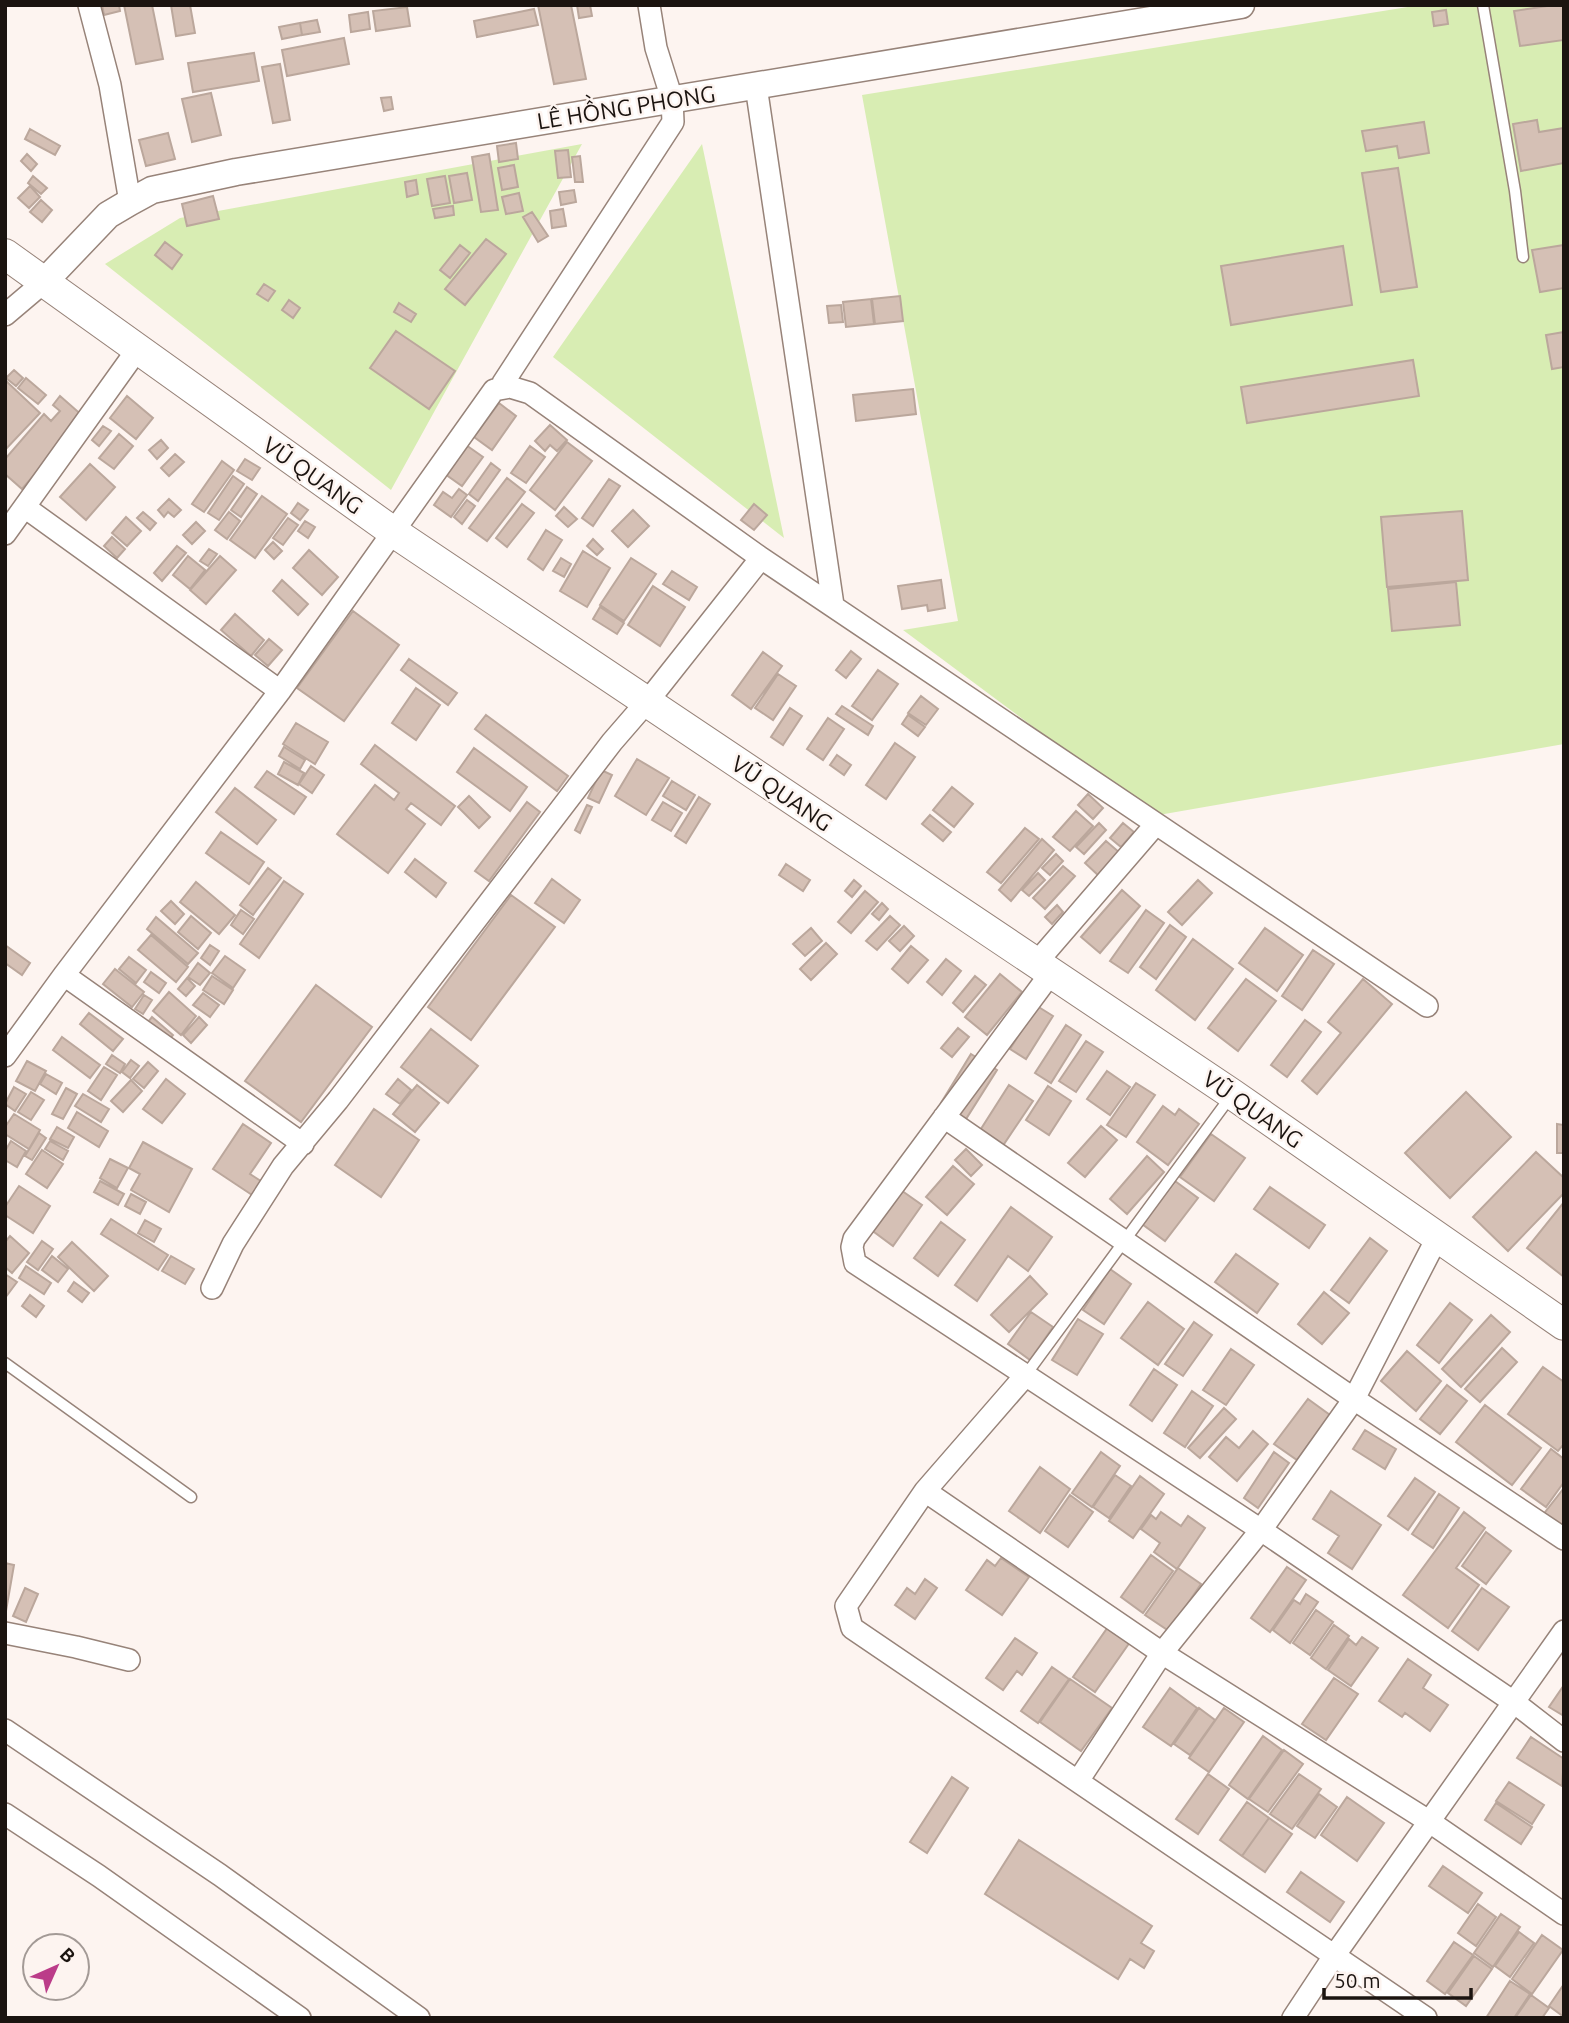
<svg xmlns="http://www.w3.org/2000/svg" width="1569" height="2023" viewBox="0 0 1569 2023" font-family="Ubuntu,sans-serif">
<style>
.green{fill:#d8edb3}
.building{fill:#d5c0b5;stroke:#bba79c;stroke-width:2}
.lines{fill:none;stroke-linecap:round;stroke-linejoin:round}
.service-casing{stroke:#978379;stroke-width:13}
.minor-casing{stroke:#978379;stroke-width:24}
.tertiary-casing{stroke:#978379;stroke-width:29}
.secondary-casing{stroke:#978379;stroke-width:32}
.service{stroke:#fff;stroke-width:10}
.minor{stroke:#fff;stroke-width:21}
.tertiary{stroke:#fff;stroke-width:26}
.secondary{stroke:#fff;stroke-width:30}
.labels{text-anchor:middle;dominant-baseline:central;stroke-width:5;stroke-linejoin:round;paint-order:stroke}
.street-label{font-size:23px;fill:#1b1410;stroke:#fdf4f0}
</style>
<rect width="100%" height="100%" fill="#fdf4f0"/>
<path class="green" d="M1420,5h144v739l-411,72 -250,-186 55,-9 -96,-526z
M582,144l-191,346 -286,-226 75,-46z
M702,144l82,394 -231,-181z"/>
<path class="building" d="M102,5h17l1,6 -16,4z
M124,5h28l11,54 -27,5z
M171,5h19l5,28 -19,3z
M538,5h33l15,74 -32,5z
M577,5h13l2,11 -13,2z
M1554,5h10v35l-44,6 -6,-35z
M407,7l3,19 -34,5 -3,-20z
M534,9l4,16 -61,12 -3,-16z
M1446,10l2,14 -14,2 -2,-14z
M368,12l2,17 -19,3 -2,-17z
M317,20l3,12 -18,3 -2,-12z
M300,23l2,12 -20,4 -3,-12z
M344,38l5,26 -62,12 -5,-26z
M254,53l5,28 -66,11 -5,-29z
M280,64l10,56 -17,3 -11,-56z
M211,93l10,42 -29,7 -10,-43z
M391,97l2,12 -9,2 -3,-13z
M1537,120l2,12 25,-4v35l-43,8 -8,-47z
M1424,122l5,31 -30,5 -2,-12 -31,5 -4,-20z
M30,129l30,17 -5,9 -30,-16z
M168,133l7,26 -29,7 -7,-26z
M516,143l2,16 -19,3 -2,-16z
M568,150l3,27 -13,1 -3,-27z
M27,154l10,10 -6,7 -10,-10z
M489,154l9,56 -17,2 -9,-55z
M580,156l3,26h-8l-3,-25z
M514,165l4,22 -16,3 -4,-22z
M1398,168l19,119 -36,5 -19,-119z
M467,173l5,27 -18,3 -5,-27z
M33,176l14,12 -6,6 -13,-11z
M445,176l5,27 -18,3 -5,-27z
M416,180l2,14 -11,3 -2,-15z
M30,186l10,11 -11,11 -11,-10z
M574,190l2,12 -15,3 -2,-13z
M519,193l4,18 -17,3 -4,-17z
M213,196l6,23 -32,7 -5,-22z
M41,200l11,10 -10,12 -12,-10z
M453,206l1,9 -19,3 -2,-9z
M563,209l3,17 -14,2 -2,-17z
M532,212l16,24 -10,6 -15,-25z
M486,239l20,15 -41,51 -20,-16z
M165,242l17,13 -10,14 -17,-14z
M460,245l10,8 -20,25 -10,-8z
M1564,245v43l-24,4 -8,-42z
M1343,246l9,59 -121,20 -10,-59z
M264,284l11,7 -7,10 -11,-7z
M900,296l3,25 -28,3 -3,-25z
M871,299l3,25 -28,3 -3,-25z
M289,300l11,8 -7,10 -11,-8z
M399,303l17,11 -5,8 -17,-10z
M841,305l2,17 -14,1 -2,-17z
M396,331l59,40 -26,38 -59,-41z
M1564,332v35l-12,2 -6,-34z
M1413,360l6,36 -172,27 -6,-36z
M14,370l9,8 -7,8 -10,-8z
M26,378l20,17 -8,9 -20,-16z
M5,380l35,33 -35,37z
M913,389l3,25 -60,7 -3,-26z
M60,396l24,21 -62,72 -17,-15v-15l39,-45 7,7 9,-10 -7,-6z
M127,396l26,22 -17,21 -26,-21z
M499,403l17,13 -24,34 -18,-13z
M550,425l17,15 -10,11 -7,-6 -5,6 -10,-10z
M103,426l8,5 -12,15 -7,-6z
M119,434l14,12 -19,23 -15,-11z
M161,440l7,8 -11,11 -8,-9z
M567,442l25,19 -37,49 -25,-20z
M466,445l17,12 -21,29 -17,-12z
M530,446l15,11 -19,26 -15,-10z
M175,454l9,8 -15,14 -8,-8z
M245,459l15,9 -8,12 -15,-9z
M222,461l12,9 -30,42 -12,-8z
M491,463l9,7 -22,31 -9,-7z
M90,464l25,23 -29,33 -26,-23z
M233,476l11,8 -25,36 -11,-7z
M507,478l18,14 -38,49 -18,-13z
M609,479l11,7 -27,40 -11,-8z
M247,487l10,7 -16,23 -10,-7z
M459,489l8,6 -16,22 -17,-12 9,-13 9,6z
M262,496l25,18 -32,44 -25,-18z
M169,499l12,11 -7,7 -6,-5 -4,5 -6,-7z
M467,500l8,6 -13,18 -8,-7z
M298,503l10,7 -8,10 -9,-7z
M522,504l12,9 -27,34 -11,-9z
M754,504l13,11 -13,15 -13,-10z
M564,507l13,12 -9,8 -12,-11z
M633,510l16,16 -21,21 -16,-16z
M1462,511l6,69 -81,7 -6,-70z
M143,512l13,11 -6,7 -13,-12z
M229,512l11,9 -13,18 -12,-9z
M126,517l15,14 -14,15 -15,-13z
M288,518l10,7 -15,20 -10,-7z
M305,521l10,6 -7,11 -10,-7z
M196,522l9,9 -13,13 -9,-9z
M546,530l16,10 -19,30 -15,-11z
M112,537l13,12 -8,9 -13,-12z
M593,539l10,10 -6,6 -10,-9z
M273,542l9,9 -8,8 -9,-9z
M177,546l9,7 -24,28 -8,-8z
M209,549l8,5 -9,12 -8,-5z
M309,550l29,27 -16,18 -29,-27z
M583,551l27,17 -23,39 -27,-16z
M188,556l17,14 -15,19 -17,-14z
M220,556l16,14 -30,34 -16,-14z
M561,558l10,6 -7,13 -11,-6z
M631,558l25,16 -32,47 -24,-16z
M672,571l25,16 -8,13 -26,-16z
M282,580l26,24 -10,11 -25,-24z
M941,580l4,28 -17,3 -1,-6 -25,4 -4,-23z
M1456,582l4,43 -68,6 -4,-42z
M653,586l32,21 -25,39 -32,-21z
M600,607l24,16 -7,11 -24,-15z
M353,611l46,34 -55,76 -47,-33z
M235,614l29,26 -13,16 -30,-26z
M269,639l13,11 -14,16 -13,-11z
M851,651l10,8 -15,19 -10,-8z
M763,652l19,14 -31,43 -19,-14z
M409,659l48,34 -9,12 -47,-35z
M878,670l20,14 -26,36 -20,-14z
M778,674l18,12 -23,34 -18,-12z
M416,688l24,17 -24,35 -24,-17z
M921,696l17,13 -12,16 -18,-12z
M842,706l31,20 -5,9 -32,-21z
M790,708l12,8 -19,29 -12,-8z
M486,715l82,61 -11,15 -82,-62z
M908,715l17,12 -7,9 -16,-12z
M828,718l16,11 -21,31 -16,-11z
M296,723l32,19 -13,22 -32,-20z
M895,743l20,14 -29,42 -20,-14z
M375,745l80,61 -14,19 -30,-22 -5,6 19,15 -37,49 -51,-39 38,-49 19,15 5,-7 -38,-29z
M284,747l21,13 -5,9 -21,-13z
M474,748l53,39 -17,24 -53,-39z
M837,755l14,10 -7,10 -14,-10z
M637,759l32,19 -23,37 -31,-19z
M284,762l20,11 -6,12 -20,-11z
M311,766l13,9 -12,18 -13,-9z
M601,770l11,5 -13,28 -11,-5z
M267,771l39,26 -12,17 -39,-27z
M672,781l23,14 -9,15 -23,-14z
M952,787l21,17 -19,23 -21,-17z
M235,788l41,32 -19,24 -41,-32z
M1088,794l15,14 -10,11 -15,-14z
M469,796l21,21 -11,11 -21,-21z
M699,797l11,7 -24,39 -11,-7z
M527,802l13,10 -51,69 -14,-10z
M663,802l19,11 -11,18 -19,-11z
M587,805l5,2 -12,26 -5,-3z
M1076,811l17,15 -23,25 -17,-14z
M930,815l21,17 -8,9 -21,-17z
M1099,823l7,7 -22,24 -8,-7z
M1123,823l11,9 -13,15 -11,-9z
M1025,828l14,11 -38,44 -14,-11z
M221,832l43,30 -15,22 -43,-31z
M1042,839l12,11 -43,51 -12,-11z
M1106,841l14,12 -21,23 -14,-13z
M1056,854l7,7 -13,14 -8,-7z
M415,859l31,24 -10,14 -31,-25z
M786,864l24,16 -7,11 -24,-16z
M1063,866l12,10 -30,33 -12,-11z
M268,868l13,10 -28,37 -13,-10z
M1038,873l7,7 -16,16 -7,-6z
M552,879l28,21 -16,23 -29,-20z
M854,880l7,6 -9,11 -7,-6z
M1198,880l14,13 -30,32 -14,-13z
M284,881l19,13 -44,64 -19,-14z
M196,882l39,33 -16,19 -39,-32z
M1122,890l18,16 -40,47 -19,-16z
M865,891l13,11 -27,31 -13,-11z
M511,895l44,32 -84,113 -43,-33z
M171,901l13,13 -9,10 -14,-13z
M882,903l6,6 -9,11 -7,-6z
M1057,905l6,7 -11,12 -7,-7z
M241,910l13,9 -11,15 -12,-9z
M1146,910l18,13 -36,50 -18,-12z
M191,916l20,17 -13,16 -20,-17z
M890,916l10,9 -23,25 -11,-9z
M156,917l42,36 -10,11 -41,-35z
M1170,925l16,12 -30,42 -16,-12z
M904,926l10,10 -14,15 -11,-10z
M811,928l11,13 -17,15 -12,-12z
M1265,928l38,27 -26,36 -38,-28z
M151,935l37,32 -12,15 -38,-32z
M1193,939l40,30 -38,51 -39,-30z
M826,943l11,11 -26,26 -11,-11z
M5,945l25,18 -8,12 -17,-12z
M210,945l9,6 -9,14 -9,-7z
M911,946l17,14 -20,23 -16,-14z
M1313,950l21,14 -32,46 -20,-14z
M225,956l20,14 -12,18 -21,-15z
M129,957l17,13 -10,13 -17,-14z
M946,959l15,12 -19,24 -15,-13z
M198,963l12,10 -10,12 -12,-8z
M115,969l29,23 -12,15 -29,-23z
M151,972l15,11 -7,10 -15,-11z
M1000,974l22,18 -35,43 -22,-18z
M212,976l21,14 -9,14 -21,-14z
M975,976l11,9 -23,27 -10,-9z
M187,978l8,8 -9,10 -8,-7z
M1246,979l30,22 -38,50 -30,-23z
M1363,979l29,25 -75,90 -15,-13 39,-48 -13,-11z
M316,985l56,42 -71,95 -56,-41z
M169,992l27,24 -15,19 -28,-24z
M203,993l16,12 -9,12 -17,-12z
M144,995l8,5 -9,14 -8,-5z
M1037,1006l16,10 -27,43 -16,-10z
M89,1013l34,26 -10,12 -33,-27z
M152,1017l21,18 -14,16 -21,-17z
M199,1017l8,8 -16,18 -8,-8z
M1305,1020l16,12 -34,45 -16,-12z
M1066,1025l15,10 -30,48 -16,-10z
M958,1028l11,9 -17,20 -11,-9z
M431,1029l47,37 -30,37 -47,-36z
M62,1037l38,28 -10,13 -37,-28z
M1086,1041l17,11 -27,40 -17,-11z
M971,1054l26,16 -31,49 -25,-16z
M112,1055l13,9 -5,9 -14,-9z
M131,1060l8,6 -9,12 -8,-6z
M27,1061l19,10 -11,20 -19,-10z
M148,1062l10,9 -14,17 -11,-9z
M104,1067l13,8 -16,25 -13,-9z
M1107,1071l23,16 -20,28 -23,-16z
M46,1074l16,9 -6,11 -16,-10z
M166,1079l19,15 -23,29 -19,-14z
M398,1079l13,11 -11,14 -14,-10z
M131,1080l11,11 -19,21 -12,-11z
M1136,1083l19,12 -29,42 -19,-12z
M417,1085l22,18 -24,29 -22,-18z
M1009,1085l24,16 -31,46 -23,-15z
M1048,1086l23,15 -22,34 -23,-15z
M14,1087l12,7 -11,17 -10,-7z
M66,1088l11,6 -14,25 -11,-5z
M31,1092l13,8 -13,20 -13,-8z
M1466,1092l45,45 -61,61 -45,-45z
M83,1094l26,15 -8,13 -26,-16z
M1163,1106l12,9 4,-6 20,15 -31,41 -31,-23z
M374,1109l45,31 -38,57 -46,-32z
M77,1112l31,19 -9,16 -31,-19z
M14,1114l26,16 -11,19 -24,-15v-7z
M243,1124l28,19 -21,31 17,11 -9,14 -45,-30z
M1557,1124l7,1v28h-7z
M1101,1126l16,14 -32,37 -17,-14z
M57,1127l17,10 -6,11 -18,-9z
M39,1133l7,5 -14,22 -7,-4z
M1211,1134l34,24 -31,43 -34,-24z
M11,1141l15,10 -9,16 -12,-7v-9z
M50,1141l18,10 -5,9 -18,-11z
M143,1142l49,27 -23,43 -38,-22 9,-16 -11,-6z
M966,1149l16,16 -11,11 -16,-16z
M42,1150l21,14 -16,24 -21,-14z
M1536,1152l28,26v15l-56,58 -35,-34z
M1147,1156l17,16 -37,42 -17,-15z
M110,1159l18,9 -11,20 -17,-10z
M953,1166l21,18 -27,31 -21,-18z
M100,1181l24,13 -6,11 -24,-13z
M1175,1181l23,17 -33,43 -23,-17z
M19,1186l31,20 -17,27 -28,-18v-8z
M1270,1187l55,38 -16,23 -55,-39z
M898,1188l24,17 -29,41 -23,-17z
M131,1194l15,8 -6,12 -15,-8z
M1564,1202v75l-37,-29z
M1011,1207l41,30 -24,34 -20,-15 -31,45 -22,-16z
M111,1219l57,36 -10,15 -57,-36z
M145,1220l16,9 -7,13 -16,-9z
M941,1222l24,18 -27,36 -24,-18z
M10,1236l19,17 -17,20 -7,-6v-25z
M1370,1238l17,13 -38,52 -18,-13z
M42,1241l11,8 -15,21 -11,-8z
M72,1242l36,34 -14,15 -36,-34z
M1236,1254l42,30 -21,29 -42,-31z
M52,1256l16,13 -10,13 -16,-12z
M171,1256l23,13 -9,15 -23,-13z
M26,1266l25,17 -7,11 -25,-16z
M1110,1269l21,15 -27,40 -21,-14z
M5,1274l12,8 -12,16z
M1030,1276l17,18 -38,38 -18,-17z
M74,1282l15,11 -7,9 -14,-11z
M1324,1292l25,21 -27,31 -24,-20z
M30,1295l14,11 -8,11 -14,-11z
M1148,1302l36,27 -26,36 -37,-27z
M1450,1303l22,17 -33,43 -22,-18z
M1031,1312l22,15 -23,33 -22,-16z
M1491,1315l19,17 -49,55 -19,-18z
M1078,1319l25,15 -26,41 -25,-15z
M1194,1322l18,13 -29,41 -18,-12z
M1502,1348l15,14 -37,40 -15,-13z
M1231,1349l23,16 -28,40 -23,-15z
M1407,1351l34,30 -25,30 -35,-30z
M1543,1367l21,15v62l-6,7 -50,-37z
M1154,1369l23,16 -25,36 -22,-16z
M1447,1385l20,16 -27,33 -20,-15z
M1192,1391l21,15 -28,41 -21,-14z
M1308,1399l22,16 -33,45 -23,-16z
M1485,1405l56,43 -29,37 -56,-43z
M1224,1408l12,11 -36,39 -12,-10z
M1365,1430l31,19 -11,20 -32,-20z
M1253,1431l15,13 -31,37 -28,-24 17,-20 13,11z
M1551,1449l13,10v23l-18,25 -25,-18z
M1101,1452l19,14 -28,41 -20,-14z
M1274,1452l15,11 -31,45 -14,-10z
M1040,1467l30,22 -30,44 -31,-22z
M1115,1475l16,11 -22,32 -16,-11z
M1140,1476l24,18 -31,44 -24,-17z
M1415,1478l20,14 -27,38 -20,-14z
M1564,1488v38l-4,5 -18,-15z
M1331,1491l50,34 -29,44 -24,-16 11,-17 -26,-17z
M1439,1494l20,14 -26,40 -21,-14z
M1070,1495l23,17 -25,35 -23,-16z
M1161,1512l20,14 7,-10 17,12 -28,41 -23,-17 6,-9 -19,-14 10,-14 5,4z
M1464,1512l21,16 -29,40 23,17 -31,43 -45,-33z
M1486,1532l25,19 -25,33 -24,-18z
M1151,1555l22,16 -30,42 -22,-16z
M1001,1558l28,19 -27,38 -36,-25 21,-30 8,6z
M5,1563l9,2 -8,46h-1z
M1287,1567l19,13 -36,52 -19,-14z
M1178,1568l23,16 -32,47 -24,-16z
M925,1579l12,9 -22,31 -20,-14 12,-17 8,6z
M25,1588l13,6 -12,28 -13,-6z
M1482,1588l27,19 -31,43 -26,-19z
M1306,1594l12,8 -28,41 -17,-13 21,-30 6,4z
M1316,1610l17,12 -23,33 -17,-12z
M1334,1625l15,11 -23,33 -15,-11z
M1108,1627l22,15 -35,50 -22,-15z
M1362,1637l16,11 -27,38 -23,-16 21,-31 7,6z
M1015,1638l22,15 -15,22 -5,-4 -14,19 -17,-12z
M1408,1659l23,16 -8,13 25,17 -18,26 -25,-18 -3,4 -23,-16z
M1052,1667l17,12 -31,44 -17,-12z
M1334,1678l24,16 -32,46 -24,-16z
M1070,1679l42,29 -31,43 -41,-29z
M1564,1685v31l-15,-9z
M1170,1688l27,20 -26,38 -28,-19z
M1199,1708l16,12 -25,35 -16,-11z
M1224,1708l20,14 -35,50 -20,-14z
M1263,1736l19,14 -34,49 -19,-14z
M1531,1737l33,22 -2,27 -45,-28z
M1284,1750l19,14 -35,48 -19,-13z
M1208,1774l21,15 -31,45 -22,-15z
M1299,1774l22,15 -29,40 -22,-15z
M952,1777l16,11 -41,65 -17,-11z
M1509,1782l35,23 -12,19 -36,-23z
M1319,1794l18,13 -22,31 -18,-12z
M1347,1797l37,26 -27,38 -36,-26z
M1247,1802l22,16 -27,38 -22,-16z
M1496,1803l36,24 -11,17 -36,-24z
M1269,1818l23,16 -27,38 -23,-16z
M1019,1840l133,86 -11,17 13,8 -10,17 -14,-9 -12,20 -133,-85z
M1443,1866l39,27 -14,20 -39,-27z
M1301,1872l43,30 -14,20 -43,-30z
M1478,1904l18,13 -20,29 -18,-13z
M1501,1914l19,13 -27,40 -19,-14z
M1519,1932l15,11 -24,34 -15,-11z
M1542,1935l21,15 -31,44 -20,-15z
M1454,1942l19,13 -28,39 -18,-13z
M1474,1956l18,13 -26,37 -18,-13z
M1510,1981l20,13 -16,24h-28z
M1564,1984v33l-15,-11z
M1531,1995l18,13 -7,10h-27z"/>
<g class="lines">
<defs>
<path id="service" d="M1483,5l32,186 8,66
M5,1363l186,134
M1025,1376l206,-280"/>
<path id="minor" d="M89,5l21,80 20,117
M756,86l77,519
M5,315l39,-33
M510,387l-7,-4 170,-261 -1,-23 -16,-51 -7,-43
M26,508l254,183
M5,534l132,-184
M1037,962l119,-138
M1051,973l-197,266 -2,8 3,16 406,267 254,173 49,38
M64,975l239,169
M5,1056l59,-81 216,-284 214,-301 16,-3 20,6 231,165 666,448
M944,1117l410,282 210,140
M212,1288l21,-44 50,-78 55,-66 274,-358 39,-45 110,-139
M1025,1376l-100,115 -79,115 6,22 574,390
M925,1491l237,162 268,169 134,92
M5,1633l71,14 53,13
M5,1730l215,145 199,143
M1078,1781l84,-128 99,-123 93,-131 83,-161
M5,1814l94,62 201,142
M1293,2018l41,-62 230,-325"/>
<path id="tertiary" d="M44,282l64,-67 22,-13 22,-12 84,-18 1005,-167"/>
<path id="secondary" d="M5,254l387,277 840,563 332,231"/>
</defs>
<use href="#service" class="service-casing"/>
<use href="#minor" class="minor-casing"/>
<use href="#tertiary" class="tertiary-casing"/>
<use href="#secondary" class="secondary-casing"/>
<use href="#service" class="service"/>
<use href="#minor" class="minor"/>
<use href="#tertiary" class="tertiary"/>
<use href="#secondary" class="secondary"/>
</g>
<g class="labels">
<g class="street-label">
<text transform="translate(626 107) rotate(-9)">LÊ HỒNG PHONG</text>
<text transform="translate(313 475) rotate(35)">VŨ QUANG</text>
<text transform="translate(782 793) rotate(34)">VŨ QUANG</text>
<text transform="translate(1253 1109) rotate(35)">VŨ QUANG</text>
</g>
</g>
<rect width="1569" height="2023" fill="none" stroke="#1b1410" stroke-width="14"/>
<g transform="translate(56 1967) rotate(45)"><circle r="33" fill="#fdf4f0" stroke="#a39a96" stroke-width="2"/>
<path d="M0-5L12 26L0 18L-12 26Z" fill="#bb3c89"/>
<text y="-10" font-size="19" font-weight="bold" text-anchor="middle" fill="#1b1410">B</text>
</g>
<path d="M1324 1988v10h147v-10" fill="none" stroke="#1b1410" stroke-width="3.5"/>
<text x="1334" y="1988" font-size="21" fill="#1b1410" stroke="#fdf4f0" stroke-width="5" paint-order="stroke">50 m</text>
</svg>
